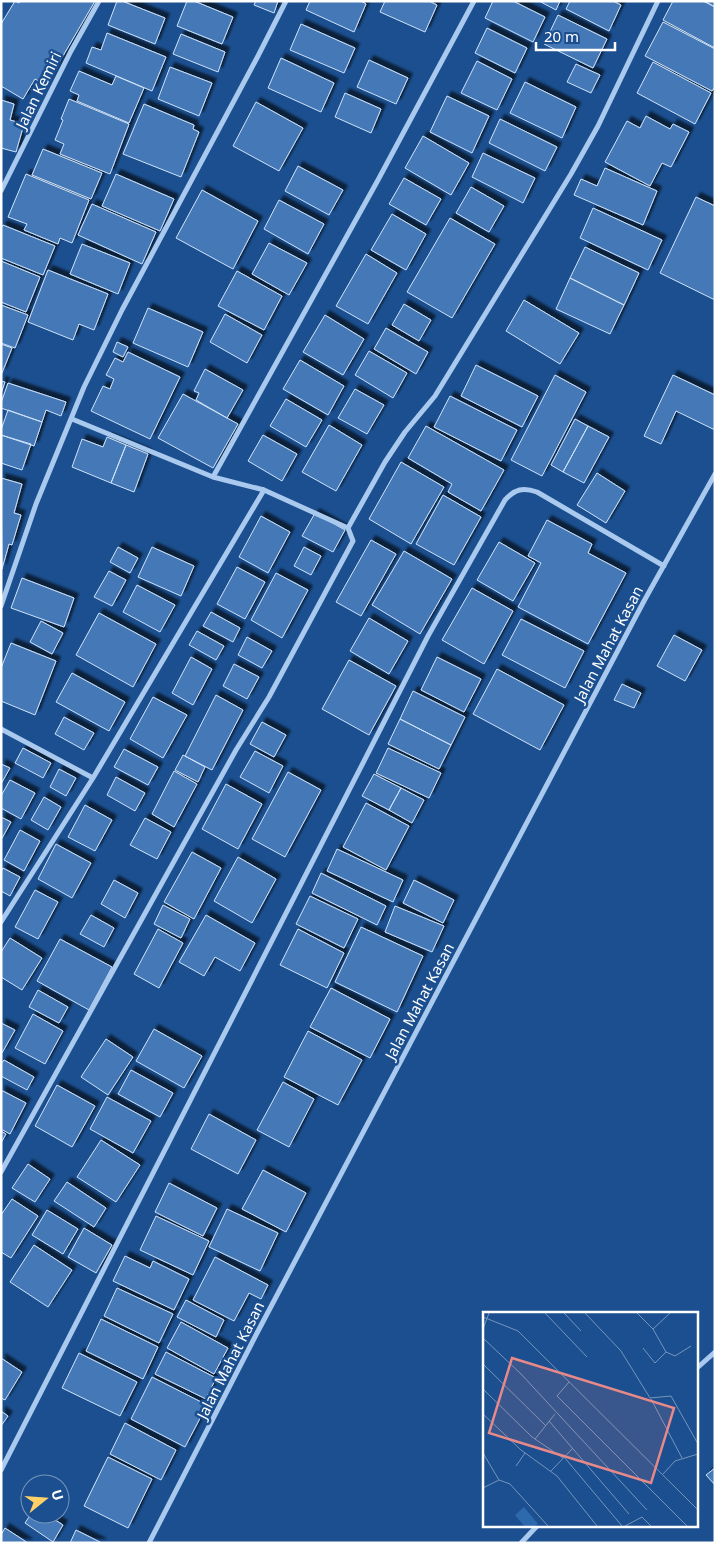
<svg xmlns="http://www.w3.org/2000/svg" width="716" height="1544" viewBox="0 0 716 1544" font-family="'Noto Sans',sans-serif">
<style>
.building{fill:#4478b7;stroke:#cfe3fa;filter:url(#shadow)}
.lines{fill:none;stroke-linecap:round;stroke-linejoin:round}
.street{stroke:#a9c9ee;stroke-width:5}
.labels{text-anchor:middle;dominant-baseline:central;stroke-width:5;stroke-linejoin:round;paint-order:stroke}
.street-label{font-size:15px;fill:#fff;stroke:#1b4f8f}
.inset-road{fill:none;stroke:#7695bc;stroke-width:1}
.view{fill:#e88989;fill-opacity:0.15;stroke:#e88989;stroke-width:2.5}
.inset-edge{fill:none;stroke:#fff;stroke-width:2.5}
</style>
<defs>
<filter id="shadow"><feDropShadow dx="4.5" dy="-4.5" stdDeviation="1" flood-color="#0009"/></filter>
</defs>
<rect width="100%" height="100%" fill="#1b4f8f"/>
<path class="building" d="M15,1l4,2 1,-2h75l-49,84 -11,-6 -12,20 -22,-13v-62z
M117,1h5l43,17 -10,26 -47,-19z
M187,1h7l39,16 -11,27 -45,-18z
M256,1h22l-4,12 -20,-8z
M310,1h51l5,3 -12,28 -48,-22z
M385,1h44l8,4 -12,27 -45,-20z
M493,1h20l32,16 -12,25 -48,-24z
M539,1h21l-4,9z
M570,1h43l8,4 -12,26 -43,-22z
M673,1h30l12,6v41l-52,-28z
M704,1h11v6z
M558,15l49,24 -14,29 -49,-24z
M663,22l52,27v38l-3,4 -67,-35z
M301,24l54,24 -11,25 -54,-23z
M487,28l40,20 -12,25 -40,-20z
M107,33l59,24 -14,34 -66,-28 6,-16 9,3z
M181,34l44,18 -7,20 -45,-18z
M281,58l53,25 -13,29 -53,-24z
M369,60l39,18 -12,26 -39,-17z
M477,61l35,18 -15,31 -36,-17z
M653,62l58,31 -16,31 -58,-31z
M576,64l24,11 -9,18 -24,-11z
M170,67l42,16 -13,33 -41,-17z
M79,71l33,14 4,-9 28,12 -15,35 -52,-22 2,-6 -9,-4z
M525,82l51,25 -14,31 -52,-25z
M345,93l36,16 -10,24 -36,-16z
M447,96l42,20 -17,37 -42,-21z
M69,99l60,25 -19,50 -50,-20 4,-10 -9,-4 8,-20 -2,-1z
M1,100l13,4 -4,16 14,4 -8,28 -15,-4z
M256,102l47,26 -24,43 -46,-25z
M144,104l50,21 -1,4 6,3 -18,45 -58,-23z
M646,116l24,13 3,-5 16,8 -18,35 -9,-4 -12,23 -45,-24 22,-41 13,7z
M500,119l57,28 -12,24 -56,-28z
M423,136l46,27 -18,32 -46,-27z
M43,149l59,24 -11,26 -59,-24z
M483,153l52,25 -12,25 -51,-26z
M298,166l45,24 -14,25 -44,-24z
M605,168l52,23 -14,34 -69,-30 7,-16 16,7z
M26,174l63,26 -17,43 -12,-5 -2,6 -34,-14 3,-6 -19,-7z
M116,174l58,25 -14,32 -58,-25z
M404,178l37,21 -15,26 -37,-21z
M471,187l33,19 -15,26 -33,-19z
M202,190l56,31 -25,48 -57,-31z
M696,197l19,9v94l-55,-27z
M279,200l45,24 -16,30 -44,-25z
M92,204l64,28 -14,32 -64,-29z
M593,208l69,32 -14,30 -68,-32z
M392,214l34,20 -20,36 -35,-20z
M450,218l45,26 -43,74 -45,-26z
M3,225l52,21 -12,29 -42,-17v-30z
M269,243l38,20 -18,32 -37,-21z
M82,244l48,19 -12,31 -48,-20z
M585,247l54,26 -15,32 -54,-27z
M366,254l31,19 -29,51 -32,-18z
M1,261l39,16 -14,35 -25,-10z
M48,270l60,24 -14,36 -15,-6 -6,16 -45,-18z
M237,271l45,25 -18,34 -46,-24z
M570,278l54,27 -14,29 -54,-25z
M524,300l55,33 -19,31 -54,-33z
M404,304l27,16 -12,21 -27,-16z
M1,305l27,10 -13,33 -14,-5z
M148,308l55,24 -15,35 -55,-24z
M225,314l37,21 -15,28 -37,-21z
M325,315l39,24 -21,36 -40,-23z
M386,328l42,24 -12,22 -42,-25z
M117,342l11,5 -5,10 -10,-5z
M1,344l11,4 -10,25h-1z
M369,351l38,22 -14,25 -38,-23z
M128,352l52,25 -30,62 -59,-28 12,-25 7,3 4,-10 -8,-4 9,-17 8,4z
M300,360l44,26 -16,29 -45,-26z
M476,365l62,31 -16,31 -61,-31z
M205,369l38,21 -16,28 -31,-18 3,-7 -5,-2z
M555,375l31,17 -44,84 -31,-16z
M673,375l42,20v35l-39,-19 -15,33 -17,-8z
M1,381l4,1 -4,12z
M8,383l58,19 -5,14 -15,-6 -4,12 -41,-14v-5z
M355,389l29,16 -17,29 -29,-16z
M183,394l55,30 -25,44 -55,-30z
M450,396l67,34 -16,31 -67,-34z
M286,399l36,21 -16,27 -36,-21z
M8,410l34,12 -8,24 -33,-11v-5z
M575,419l13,7 -25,46 -12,-7z
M329,425l33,20 -26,46 -34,-19z
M426,426l78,44 -23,41 -33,-19 4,-8 -44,-26z
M588,426l21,11 -25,46 -21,-11z
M1,435l30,9 -9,26 -21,-7z
M263,435l34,19 -15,27 -34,-20z
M107,437l19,8 -15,38 -39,-16 10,-28 21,8z
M126,445l22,9 -14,38 -23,-9z
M401,462l43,25 -33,57 -42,-25z
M597,473l28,18 -19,32 -29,-18z
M1,478l21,6 -8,29 7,2 -9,30 -3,-1 -7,25z
M443,495l38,22 -27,48 -38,-21z
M315,513l30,17 -12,22 -31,-16z
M261,516l29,16 -22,41 -29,-16z
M547,520l45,24 -4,9 38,20 -38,71 -70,-37 23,-44 -13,-7z
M371,540l25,14 -35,62 -25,-14z
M499,542l36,21 -22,38 -36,-21z
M118,547l20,11 -8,15 -20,-11z
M152,547l42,19 -13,30 -43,-19z
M304,547l17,9 -10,19 -17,-9z
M404,551l48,28 -32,55 -48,-29z
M237,567l28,15 -20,37 -28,-15z
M109,571l17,9 -14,26 -18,-9z
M276,573l32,17 -26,48 -31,-18z
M22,578l52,20 -10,29 -53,-19z
M137,585l38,20 -15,27 -37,-20z
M472,588l41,23 -29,53 -42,-24z
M211,612l29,16 -7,14 -30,-16z
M99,613l57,31 -23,43 -57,-32z
M369,618l39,23 -19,33 -39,-23z
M521,619l63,32 -19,37 -63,-33z
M41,621l22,12 -11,21 -22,-12z
M197,631l27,15 -8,14 -27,-15z
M674,635l28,15 -17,31 -28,-15z
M247,637l25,14 -10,17 -24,-13z
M11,643l45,18 -21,54 -34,-14v-33z
M191,657l21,12 -19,36 -21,-12z
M437,657l44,22 -17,33 -43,-22z
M349,660l47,26 -27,49 -47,-26z
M234,664l25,13 -12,22 -24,-13z
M497,669l67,36 -24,45 -67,-36z
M72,673l53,29 -16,29 -53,-29z
M622,684l19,9 -7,15 -20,-8z
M413,691l52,26 -14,28 -51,-26z
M216,695l27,15 -31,60 -27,-14z
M153,697l34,18 -24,43 -33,-19z
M64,717l30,16 -10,17 -29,-16z
M400,719l51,26 -12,24 -51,-25z
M262,722l24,13 -12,22 -24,-13z
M23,748l28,15 -8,15 -28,-15z
M388,748l53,25 -12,25 -53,-25z
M124,749l34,18 -10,18 -34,-18z
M255,751l28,15 -14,27 -29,-16z
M183,755l22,12 -7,15 -23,-12z
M1,764l9,4 -9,16z
M59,769l17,9 -10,18 -16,-9z
M174,771l23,13 -23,43 -22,-13z
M288,772l33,18 -36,67 -33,-18z
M374,774l27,14 -12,22 -27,-14z
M116,777l29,16 -10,18 -28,-16z
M10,780l25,13 -14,26 -20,-11v-12z
M226,784l36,20 -24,45 -36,-20z
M401,788l23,12 -12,23 -23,-13z
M44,797l17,10 -13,23 -17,-10z
M366,803l43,23 -23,44 -43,-23z
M85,805l27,15 -17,31 -27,-14z
M1,817l10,5 -10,18z
M145,818l26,14 -14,27 -27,-14z
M20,830l20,11 -16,30 -20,-11z
M56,844l35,19 -19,35 -34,-19z
M337,849l66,31 -10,22 -66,-31z
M192,852l29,16 -27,51 -30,-17z
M238,857l38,22 -24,44 -38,-22z
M3,868l17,9 -10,19 -9,-5v-19z
M321,873l65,33 -9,19 -65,-32z
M114,880l24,13 -13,25 -24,-14z
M414,880l40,20 -11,23 -40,-20z
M35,890l23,12 -20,37 -23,-12z
M310,896l48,23 -14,29 -48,-24z
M163,905l27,14 -9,19 -27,-14z
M395,906l49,20 -12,26 -47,-20z
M91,915l23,13 -10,19 -24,-13z
M206,915l49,28 -15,28 -25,-14 -11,19 -25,-14z
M361,927l62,29 -26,56 -62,-30z
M158,929l25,14 -24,45 -25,-14z
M298,929l46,24 -17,35 -47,-23z
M10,938l32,20 -20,32 -21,-13v-25z
M60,939l52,28 -23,43 -52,-29z
M331,988l59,31 -20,39 -60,-31z
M38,990l30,17 -9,16 -30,-16z
M33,1014l30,17 -18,33 -30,-16z
M1,1023l14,7 -13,23h-1z
M154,1029l48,27 -18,32 -48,-27z
M308,1031l54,29 -24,45 -54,-28z
M106,1039l27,18 -25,38 -27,-18z
M4,1060l30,17 -7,13 -26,-14v-12z
M131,1070l42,23 -13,24 -42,-23z
M283,1082l31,17 -25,48 -32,-17z
M57,1085l38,21 -23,41 -37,-21z
M1,1090l25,13 -16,31 -9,-5z
M107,1097l44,24 -18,32 -43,-24z
M209,1114l47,26 -18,34 -47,-25z
M1,1131l5,3 -5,9z
M101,1140l39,25 -24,37 -39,-25z
M28,1164l22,15 -15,23 -23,-14z
M263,1170l43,23 -20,39 -44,-23z
M67,1182l39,26 -12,19 -40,-26z
M169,1183l48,25 -14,28 -48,-24z
M12,1199l26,17 -27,42 -10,-6v-37z
M227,1209l51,24 -18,38 -51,-24z
M47,1210l31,19 -15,25 -31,-19z
M156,1216l53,25 -16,34 -53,-25z
M84,1228l28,17 -16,28 -28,-16z
M34,1245l38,25 -24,37 -38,-25z
M125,1256l25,12 3,-7 36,18 -15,31 -61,-29z
M215,1257l53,28 -7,14 -12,-6 -15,28 -41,-21z
M117,1288l56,26 -14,29 -55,-27z
M186,1300l38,20 -8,17 -39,-20z
M101,1319l57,28 -15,32 -57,-28z
M181,1322l47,26 -14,26 -47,-26z
M166,1352l50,26 -10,21 -51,-25z
M79,1353l58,29 -17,34 -58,-28z
M1,1358l21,14 -17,28 -4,-2z
M152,1377l55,28 -22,42 -54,-28z
M1,1411l7,5 -7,10z
M125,1423l51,27 -15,30 -51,-26z
M108,1457l44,22 -24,49 -44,-22z
M715,1468v17l-9,-10z
M31,1514h15l17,11 -10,17 -28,-19z
M5,1528l23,15h-27v-8z
M76,1530l26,13h-32z"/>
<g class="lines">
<path class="street" d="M1,191l70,-140 28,-50
M213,477l165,-297 96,-179
M348,528l37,-66 20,-30 30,-36 136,-222 27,-48 60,-125
M1,606l35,-102 48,-117 38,-77 136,-254 28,-55
M1,729l92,49
M1,922l92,-144 171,-288
M1,1172l235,-422 33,-53 84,-156 -5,-13 -84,-38 -51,-13 -141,-58
M697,1368l18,-16
M1,1470l427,-834 77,-136c10,-11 18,-13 32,-8l127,74
M149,1543l108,-210 387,-732 71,-127
M521,1543l17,-18"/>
</g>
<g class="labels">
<g class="street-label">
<text transform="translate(38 90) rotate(-64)">Jalan Kemiri</text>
<text transform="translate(608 644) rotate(-62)">Jalan Mahat Kasan</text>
<text transform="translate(419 1001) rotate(-62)">Jalan Mahat Kasan</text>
<text transform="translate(230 1360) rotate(-63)">Jalan Mahat Kasan</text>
</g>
</g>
<g transform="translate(483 1312)">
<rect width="215" height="215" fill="#1b4f8f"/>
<path d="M41,195l14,17 -3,2h-11l-9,-11z" fill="#2e69ad"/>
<path class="inset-road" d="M62,1l42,44M81,1l17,18M102,1l36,38 29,47 21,-2 27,48M154,1l16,16 13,23 -11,11 -12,-15M0,5l35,14 180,179M0,17l6,-16M170,17l17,-16M0,26l38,36 126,136M183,40l9,4 16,-10M0,52l63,62M86,70l-12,14 130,130M0,77l49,48 31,21M168,87l31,59M0,102l38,36 36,26 40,50M66,109l80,93M52,127l20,-25M0,141l16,27 11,4 38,42M81,145l58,69M33,154l9,-13M68,159l22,-23M180,162l12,-13 23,-7M0,176l16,-8M142,214l17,-9 9,9"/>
<path class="view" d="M29,46l162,50 -23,75 -162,-50z"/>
<rect width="215" height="215" class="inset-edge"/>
</g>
<rect width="716" height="1544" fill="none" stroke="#ffffff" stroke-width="5"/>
<g transform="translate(45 1499) rotate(73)"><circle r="24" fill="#1b4f8f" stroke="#7695bc"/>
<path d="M0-4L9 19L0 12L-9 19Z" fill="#ffd166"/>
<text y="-8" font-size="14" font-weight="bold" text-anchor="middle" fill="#ffffff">U</text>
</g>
<path d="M536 42v8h79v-8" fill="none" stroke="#ffffff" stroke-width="2.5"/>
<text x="544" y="42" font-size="15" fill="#ffffff" stroke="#1b4f8f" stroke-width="4" paint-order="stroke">20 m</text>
</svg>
